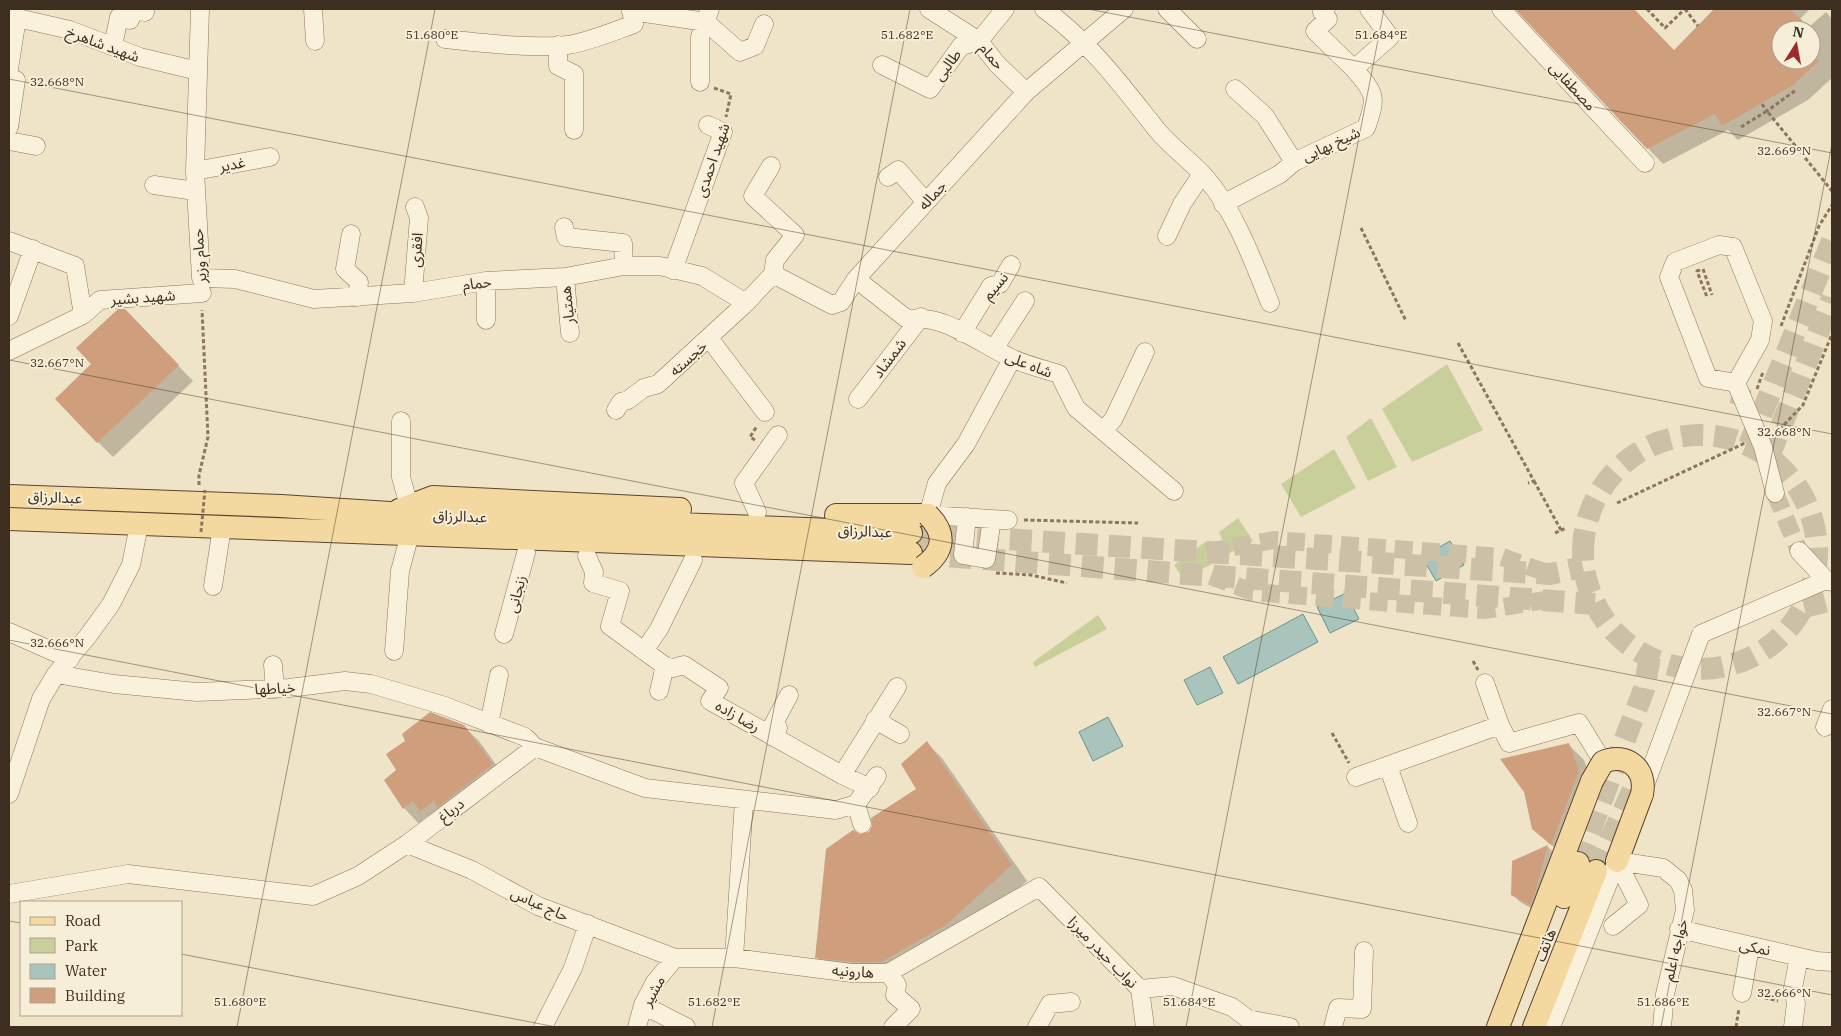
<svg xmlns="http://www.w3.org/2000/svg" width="1841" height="1036" viewBox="0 0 1841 1036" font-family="'IBM Plex Serif','Noto Sans Arabic',serif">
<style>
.green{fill:#c9cf9b}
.water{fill:#a9c4bc;stroke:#6f938a}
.shadow{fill:#0003;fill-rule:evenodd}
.building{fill:#cf9f7d}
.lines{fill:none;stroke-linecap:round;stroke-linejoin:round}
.minor-tunnel{stroke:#ccc0a6;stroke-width:18;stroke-dasharray:18 9;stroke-linecap:butt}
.major-tunnel{stroke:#ccc0a6;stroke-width:22;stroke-dasharray:22 11;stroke-linecap:butt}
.minor-casing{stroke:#8d765c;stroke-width:19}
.major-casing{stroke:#5b4430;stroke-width:24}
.path{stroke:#8d765c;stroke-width:3;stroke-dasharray:4 2.5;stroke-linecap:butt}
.minor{stroke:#faf1dc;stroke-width:18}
.major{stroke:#f3d9a0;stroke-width:22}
.major-bridge-casing{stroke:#5b4430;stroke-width:24;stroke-linecap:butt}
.path-bridge{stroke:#8d765c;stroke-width:3;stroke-dasharray:4 2.5;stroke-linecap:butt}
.major-bridge{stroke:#f3d9a0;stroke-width:22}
.ticks{fill:none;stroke:#3d2e20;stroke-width:1;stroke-opacity:0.45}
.labels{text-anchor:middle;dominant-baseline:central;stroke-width:4;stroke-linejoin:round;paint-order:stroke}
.street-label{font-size:15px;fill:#3d2e20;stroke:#f7eed8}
.ticks-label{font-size:12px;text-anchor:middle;fill:#3d2e20;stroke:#f7eed8;stroke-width:4;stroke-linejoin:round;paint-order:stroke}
</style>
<rect width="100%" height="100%" fill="#f0e4c8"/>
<path class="green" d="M1447,364l36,66 -71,32 -30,-53z
M1371,418l26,49 -29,14 -22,-44z
M1334,449l22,39 -55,29 -20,-33z
M1238,518l15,23 -25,13 -9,-22z
M1208,540l12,20 -37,19 -9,-14z
M1098,615l9,14 -72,38 -2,-5z"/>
<path class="water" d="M1450,541l14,24 -28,16 -14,-24z
M1346,593l13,26 -29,14 -13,-26z
M1303,614l15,28 -80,42 -15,-27z
M1210,667l13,26 -26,12 -13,-25z
M1108,717l15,29 -30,15 -14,-29z"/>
<path class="shadow" d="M1516,9h118l40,43 42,-43h94l-11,11 9,8 18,-16 6,7v59l-24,22 -70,40 -10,-10 -65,34zM1781,30h30v30h-30z
M140,326l53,55 -80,76 -15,-15 -5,-77z
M463,726l16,15 28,39 -54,42 -5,-5 -12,8 -9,-9 -8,8 -15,-16 -18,-27z
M927,743l15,15 85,123 -65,59 -64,37 -67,-5 -15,-15 44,-121 10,-3 47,-44z
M1569,745l15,15 10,27 -28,72 -32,-31z
M1548,847l7,7 -17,58 -18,-10 -8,-8 2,-32z"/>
<path class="building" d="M1515,9h119l40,41 40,-41h76l22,21h-31v30h39l-27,25 -71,41 -7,-12 -68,35z
M118,309h7l54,56 -82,78 -42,-44 36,-35 -15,-16z
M430,712l34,13 29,39 -56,44 -3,-7 -14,10 -7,-10 -10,8 -19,-29 12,-10 -10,-16 19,-13 -3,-7z
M927,741l85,124 -66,60 -64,37h-29l-38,-4 11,-109 27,-19 7,4 9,-2 3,-6 -1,-8 45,-29 -15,-25z
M1569,743l10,28 -28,74 -19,-16 -8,-37 -24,-33z
M1548,845l-13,48 -5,12 -19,-10 1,-34z"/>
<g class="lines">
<path class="minor-tunnel" d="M1732,394l34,10
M1775,493l24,58
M1207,552l67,-12 228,17 48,17
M1211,576l42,16 126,10 106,8 59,-10"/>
<path class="major-tunnel" d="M1583 552a117 117 0 1 1 234 0a117 117 0 1 1-234 0Z
M1749,445l83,-204
M1769,457l63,-159
M911,533l639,41 33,-7
M917,554l678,50
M1804,607l28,-7
M1578,863l66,-174 6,-32
M1596,871l40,-88"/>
<defs>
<path id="minor" d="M200,9l-5,162 6,107 34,1 79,20 99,-6 73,-12 79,-4 59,-11h36l42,10 44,27
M313,9l2,32
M929,9l50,32 18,23 29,28
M1044,9c46,33 78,77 113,121 15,18 34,31 49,48 30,35 47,83 64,125
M1167,9l30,30
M1326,9l-4,3 6,7 -13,12 39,38
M1501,9l144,154
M9,16l61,14 70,27 58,14
M445,39c37,4 87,10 123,6 23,-4 44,-13 66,-21l-3,-13 75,11 34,30 15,-6 9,-22
M558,45v21l16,8v56
M113,46l6,-29 11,3 3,-10 12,2
M882,65l48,24 31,-43 18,-5 26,-32
M9,69l8,-51
M9,78l7,2 -7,47
M700,82v-45l10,-28
M1235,89l30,27 29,46
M9,141l27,5
M195,171l75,-14
M888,177l10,-7 28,32
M154,185l41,6
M1223,204l57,-30 14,-12 72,-34c11,-31 10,-34 -12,-59l36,-32 -21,-28
M564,227l2,10 57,6 1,23
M351,234l-6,35 14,13 -2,15
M1167,236l15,-32 20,-30
M9,241l66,25 8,49
M1719,245l14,2 30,74 -3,19 -24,43 -28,-5 -39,-101 6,-15z
M673,270l50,-138 -15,-7
M773,274l59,31 9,-3 15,-23 170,-187 98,-83
M565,277l5,56
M856,279l51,40c36,-6 72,24 104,39 15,7 32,11 48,16l17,34 98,83
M486,281v39
M413,293l6,-75 -4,-11
M9,316l24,-67
M962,333l29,-47 9,-2 11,-19
M709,338l56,74
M994,349l31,-48
M9,351l74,-36 17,-15 102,-7
M1736,383l27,64 12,46
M858,399l63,-82
M616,410l5,-8 7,-2 16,-12 14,-4 88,-81 27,-29 2,-14 20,-25 -42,-39 18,-30
M401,421v56l8,29
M1104,431l10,-13 31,-66
M757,512l-13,-29 34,-48
M967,517l-4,38 23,4 6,-40
M1008,520l-80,-5 9,-32 29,-39 46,-85
M1799,551l27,29 6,2
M587,556l7,16 -1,11 27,8 -10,35 55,40 8,2 11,-3 35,23 -9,13 132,74 28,13
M213,586l9,-59
M9,632l61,27
M504,634l22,-81
M394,651l6,-80 7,-26
M644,651l15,-22 34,-69
M273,665l2,24
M56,674l58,10 83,8 92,-4 56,-7 26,3 74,22 80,31 10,10
M1485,683l15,42
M659,691l6,-25
M875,720l25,14
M489,724l10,-49
M1825,727l7,-18
M773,737l5,-9 -5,-3 16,-30
M1388,766l20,57
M842,775l55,-88
M1356,777l144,-52 9,18 70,-20 24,39
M1643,791l58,-157 125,-54
M9,794l32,-95 15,-25 32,-38 23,-32 20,-39 8,-40
M856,804l6,20
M407,844l65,26 66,36 137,52h59l118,15h36l151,-86 101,102 5,38
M1617,861l46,7 15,12 5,10 2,20 -20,84 -3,33
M9,894l119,-20 185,22 45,-20 49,-32 128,-97 110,41 191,22 20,-6 21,-28
M1613,926l26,-21 -22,-44
M1679,929l138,32 15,1
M734,958l10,-158
M888,973l9,12 -2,10 16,14 -18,18
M1140,989l33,-3 59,21 16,12 42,8
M1742,993l8,-46
M643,1005l43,22
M543,1027l30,-59 15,-44
M637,1027l6,-22 12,-23 20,-24
M1037,1027l13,-23 21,-2
M1333,1027l5,-19 24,1 2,-58
M1551,1027l66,-166
M1793,1027l3,-23 -3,-16 6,-31"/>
<path id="major" d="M9,496l272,10 109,7 521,20
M399,510l34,-13 247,12
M836,515h92
M9,519l902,34
M1617,861l25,-67
M1564,897l14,-34
M1498,1027l94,-246
M1534,1027l62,-156"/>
</defs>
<use href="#minor" class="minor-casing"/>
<use href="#major" class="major-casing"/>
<path class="path" d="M1647,9l18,19 20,-19
M1685,9l13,17
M714,88l17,6 -5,23
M1762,104l5,7 29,-21
M1741,127l26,-16 65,80
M1361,228l45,93
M1703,269l9,26
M1700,270l-3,1 10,26
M1781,326l38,-100 13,-21
M1458,343l76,138 -6,2
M1757,389l6,-17
M1775,434l28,-29 29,-71
M755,440l-5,-3 7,-11
M1534,481l27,49
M199,485v-10l9,-38 -6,-127
M1617,503l128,-60
M1024,520l114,3
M1555,533l11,-5
M996,573l35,2 36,8
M1473,661l5,9
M1332,733l17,30
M1758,996l20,5
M1736,1027l3,-19"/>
<use href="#minor" class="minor"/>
<use href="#major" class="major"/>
<defs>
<path id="major-bridge" d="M923,567c21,-15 24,-33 5,-52
M1592,781l11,-19c24,-10 44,7 39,32"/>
</defs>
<use href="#major-bridge" class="major-bridge-casing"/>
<path class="path-bridge" d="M201,532l4,-42"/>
<use href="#major-bridge" class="major-bridge"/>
</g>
<path class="ticks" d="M1088,9l744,144M9,79l1823,355M9,360l1823,354M9,640l1823,355M9,921l12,2M181,954l375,73M237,1027l198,-1018M712,1027l198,-1018M1186,1027l198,-1018M1661,1027l171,-883"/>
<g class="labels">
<g class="street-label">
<text transform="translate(103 44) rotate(20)">شهید شاهرخ</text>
<text transform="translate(992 56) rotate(49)">حمام</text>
<text transform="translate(947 65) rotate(-53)">طالبی</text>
<text transform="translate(1573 86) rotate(47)">مصطفایی</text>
<text transform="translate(1331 144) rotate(-25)">شیخ بهایی</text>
<text transform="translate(712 160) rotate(-71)">شهید احمدی</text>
<text transform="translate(232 164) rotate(-11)">غدیر</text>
<text transform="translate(932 195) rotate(-48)">جماله</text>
<text transform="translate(416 250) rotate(-86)">افقری</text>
<text transform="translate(199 256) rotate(-94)">حمام وزیر</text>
<text transform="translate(477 283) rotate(-7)">حمام</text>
<text transform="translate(995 286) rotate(-50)">نسیم</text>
<text transform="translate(143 297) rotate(-4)">شهید بشیر</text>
<text transform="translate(567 305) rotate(-96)">همتیار</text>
<text transform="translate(688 358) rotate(-42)">خجسته</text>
<text transform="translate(889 358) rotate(-53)">شمشاد</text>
<text transform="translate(1029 364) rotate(21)">شاه علی</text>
<text transform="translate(55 497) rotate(2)">عبدالرزاق</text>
<text transform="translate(460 516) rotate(2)">عبدالرزاق</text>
<text transform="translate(865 531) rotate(2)">عبدالرزاق</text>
<text transform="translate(516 594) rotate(-75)">زنجانی</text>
<text transform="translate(275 688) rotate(-3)">خیاطها</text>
<text transform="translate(738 716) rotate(30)">رضا زاده</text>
<text transform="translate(451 810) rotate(-38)">درباغ</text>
<text transform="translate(540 904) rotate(24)">حاج عباس</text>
<text transform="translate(1545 945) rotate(-69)">هاتف</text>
<text transform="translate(1755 947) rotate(12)">نمکی</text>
<text transform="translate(1675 950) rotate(-76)">خواجه اعلم</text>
<text transform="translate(1103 952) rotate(46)">نواب حیدر میرزا</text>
<text transform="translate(853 971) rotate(4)">هارونیه</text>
<text transform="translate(653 991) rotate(-61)">مشیر</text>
</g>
</g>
<g class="ticks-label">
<text x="432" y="39">51.680°E</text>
<text x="907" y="39">51.682°E</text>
<text x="1381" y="39">51.684°E</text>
<text x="57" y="86">32.668°N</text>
<text x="1784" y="155">32.669°N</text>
<text x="57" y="367">32.667°N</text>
<text x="1784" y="436">32.668°N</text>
<text x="57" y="647">32.666°N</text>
<text x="1784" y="716">32.667°N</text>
<text x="1784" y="997">32.666°N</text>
<text x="240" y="1006">51.680°E</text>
<text x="714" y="1006">51.682°E</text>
<text x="1189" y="1006">51.684°E</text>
<text x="1663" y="1006">51.686°E</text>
</g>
<rect width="1841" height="1036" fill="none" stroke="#3d2e20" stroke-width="20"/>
<rect x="20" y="901" width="162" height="115" fill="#f7eed8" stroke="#ada18e"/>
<rect x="30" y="917" width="25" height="8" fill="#f3d9a0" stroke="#ada18e"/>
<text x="65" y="926" font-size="15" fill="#3d2e20">Road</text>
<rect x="30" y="938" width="25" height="15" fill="#c9cf9b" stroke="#ada18e"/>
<text x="65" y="951" font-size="15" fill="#3d2e20">Park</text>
<rect x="30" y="964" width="25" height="15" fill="#a9c4bc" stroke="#ada18e"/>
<text x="65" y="976" font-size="15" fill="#3d2e20">Water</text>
<rect x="30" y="988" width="25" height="15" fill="#cf9f7d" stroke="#ada18e"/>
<text x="65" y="1001" font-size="15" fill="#3d2e20">Building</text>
<g transform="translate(1796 45) rotate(11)"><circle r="24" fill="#f7eed8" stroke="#ada18e"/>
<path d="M0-4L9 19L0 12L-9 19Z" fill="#9e2a2b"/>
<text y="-8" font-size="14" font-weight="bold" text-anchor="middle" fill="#3d2e20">N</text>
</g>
</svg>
